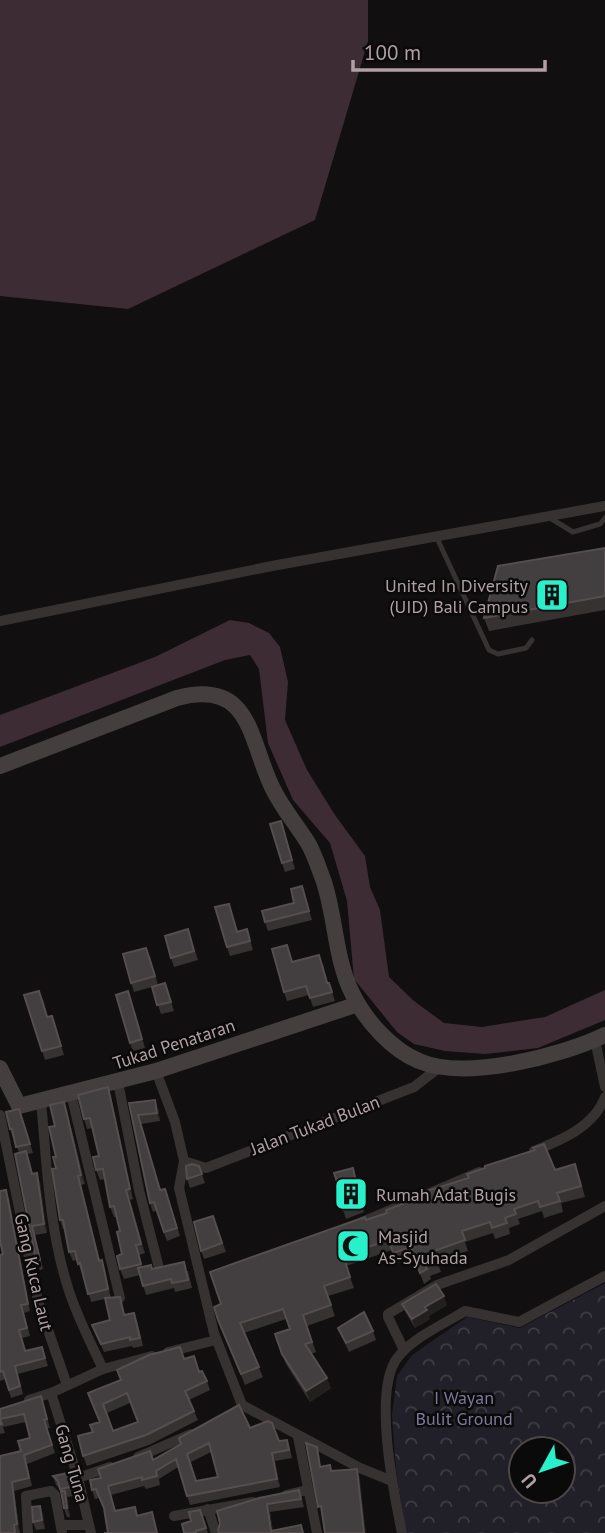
<svg xmlns="http://www.w3.org/2000/svg" width="605" height="1533" viewBox="0 0 605 1533" font-family="'PT Sans',sans-serif">
<style>
.park{fill:url(#park-crowns);fill-rule:evenodd}
.water{fill:#3e2c34}
.lines{fill:none;stroke-linecap:round;stroke-linejoin:round}
.lane{stroke:#373232;stroke-width:5}
.street{stroke:#373232;stroke-width:10}
.secondary{stroke:#453e3f;stroke-width:16}
.wall{fill:#363232;fill-rule:evenodd}
.shaded-wall{fill:#221f1f}
.building{fill:#433e3f;stroke:#554d4e;stroke-width:2;fill-rule:evenodd}
.labels{text-anchor:middle;dominant-baseline:central;stroke-width:5;stroke-linejoin:round;paint-order:stroke}
.poi-label{font-size:18px;fill:#b1a0a3;stroke:#0b0a0a;text-anchor:start}
.street-label{font-size:18px;fill:#b1a0a3;stroke:#0b0a0a}
.park-label{font-size:18px;fill:#7f779d;stroke:#0b0a0a}
</style>
<defs>
<pattern id="park-crowns" width="20" height="18" patternUnits="userSpaceOnUse" patternTransform="scale(1.75)"><rect width="20" height="18" fill="#212028"/><path d="M2 6a3 3 0 1 1 6 0M12 15a3 3 0 1 1 6 0" fill="none" stroke="#3f3d44"/></pattern>
</defs>
<rect width="100%" height="100%" fill="#110f0f"/>
<path class="park" d="M605,1283v250h-199l-10,-63 -4,-55 5,-39 15,-21 55,-38 53,11zM521,1449h42v42h-42z"/>
<path class="water" d="M0,0h368v41l-53,179 -187,89 -128,-13z
M230,620l19,3 20,10 11,14 8,35 -3,38 22,50 28,45 30,41 5,31 10,23 9,67 25,24 30,22 38,4 63,-10 60,-27v30l-67,28 -53,6 -40,-3 -31,-7 -17,-12 -43,-53 -7,-78 -17,-58 -37,-43 -25,-57 -9,-74 -9,-14 -25,5 -225,87v-32l155,-58z"/>
<g class="lines">
<path class="lane" d="M550,518l23,14 27,-8 5,-6
M436,536l53,114 9,4 28,-6 6,-8"/>
<path class="street" d="M0,621l272,-55 333,-60
M595,1040l10,47
M156,1071l19,51 9,39 -5,27 35,145 28,72 118,63 32,13
M118,1082l21,108 19,74
M71,1094l49,204
M41,1101c6,65 8,131 29,193 9,26 21,50 33,75
M0,1115l38,186 29,84
M534,1151c27,-11 60,-24 71,-54
M184,1161l22,7 208,-81 27,-21
M362,1222l117,-50
M404,1350l-16,-33v-3l49,-29 72,-25 96,-54
M168,1352l48,-12
M51,1393l27,85 13,55
M29,1400l22,-7 52,-24 49,-13
M298,1437l19,96
M138,1457l53,-23
M78,1478l32,-11
M286,1495l21,-5
M208,1509l8,24
M174,1516l79,-14
M61,1525h28
M28,1533l-2,-37 25,-5 4,4 7,38
M402,1533c-8,-39 -30,-144 -4,-176 16,-20 46,-33 67,-46l54,11 86,-46"/>
<path class="secondary" d="M0,766l177,-68c76,-20 72,44 96,91 9,19 24,36 35,54 7,12 11,26 16,39 12,37 11,78 29,113 13,26 39,55 66,66 46,20 143,-5 186,-26
M0,1068l19,38 137,-35 202,-67"/>
</g>
<path class="wall" d="M605,548v62l-116,21 -5,-13z
M281,821l14,48 -10,3 -3,-9z
M302,886l10,34 -44,11 -3,-9 29,-19z
M229,904l9,28 9,-3 6,21 -23,6 -3,-9z
M191,938l7,22 -24,7 -3,-9z
M150,956l8,29 7,-2 9,28 -13,3 -9,-27 -18,5 -3,-9z
M292,962l31,2 5,19 4,9 3,9 -22,6 -4,-12 -22,6 -3,-9z
M128,991l17,57 -12,3 -3,-8z
M24,995l19,4 5,18 7,8 9,30 -19,5z
M111,1097l22,102 -3,1 15,53 -6,2 3,12 11,2 35,2 4,17 -17,4 -1,-4 -28,7 -6,-20 -16,4 -4,-10 2,-15 -2,-23 -4,-14h-2l-4,-10 -5,-28 -5,1 -4,-10 3,-14 -7,-28 -5,1 -3,-10z
M129,1103l29,5 2,13 -19,3 19,66 5,-1 15,47 -13,5 -11,-30 -3,1 -3,-9z
M19,1109l14,44 -6,1 6,20 7,8 7,51 -12,2 8,34 -3,1 -4,-9 -17,-108 -5,-15h-1l-3,-9z
M67,1111l18,73 -4,1 19,76 5,8 6,29 9,-1 5,18 12,6 6,25 -10,2 -1,-2 -28,6 -12,-27 18,-5 -5,-21 -14,3 -8,-30h-1l-5,-12 -4,1 -4,-9 -4,-23h-2l-3,-9 -4,-63z
M199,1166l6,17 -15,5 -3,-9z
M353,1168l3,9 8,35 -18,7 -6,-19 3,-1z
M555,1170l24,5 6,22 -24,6 2,9 -19,6 -2,-7 -24,8 2,5 -11,4 1,6 -15,5 -2,-6 -28,9 3,9 -31,10 4,11 -11,4 1,3 -7,5 -10,-26 -17,5 -5,-13 -46,16 8,22 -26,8 7,20 -28,10 9,26 -5,2 20,34 -21,14 -24,-38 -11,-30 15,-5 -4,-10 -42,14 19,44 -18,8 -27,-65 3,-16 145,-84z
M9,1198l21,113 -6,2 6,23 -8,2 4,12 16,-3 6,19 -30,8 5,20 -12,4 -6,-19 -5,2v-126l3,-1z
M213,1216l13,36 -22,7 -3,-8z
M402,1304l45,1 -18,11 1,3 -15,9 -9,-15z
M338,1328l35,3 3,9 -27,12z
M185,1359l15,13 7,9 3,9 -21,10 9,20 -49,25 -62,21 -4,-10 10,-24 7,-10 -12,-29zM130,1403l8,19 -25,9 -6,-18z
M41,1396l9,32h-3l8,25 -28,11 5,22 -18,5 6,42h-20v-77l21,-5 9,-13 -4,-16 -23,5 2,6 -5,1v-25z
M250,1428l29,13 8,-1 3,9 2,9 -17,3 5,26 -90,18 -12,-38 -19,12 1,6 -14,4 -2,-3 -33,9 4,16 23,4 17,6 -47,12 -4,-24 -4,-11 -5,1 -3,-9 9,-12zM211,1452l7,25 -22,4 -5,-19z
M68,1473l6,23 -7,1 3,20h-3l-3,-9 -4,-19 -4,-4 -3,-9z
M259,1498l43,1 2,8 -34,5 3,19 28,-6 3,8h-85z
M40,1506l3,9 2,14 -9,1 -3,-8z
M200,1510l8,23h-24l7,-12z"/>
<path class="shaded-wall" d="M108,1087l3,10 22,102 -3,-10z
M155,1100l3,8 2,13 -3,-8z
M64,1102l3,9 18,73 -4,-9z
M353,1168l3,9 8,35 -4,-9z
M37,1173l3,9 7,51 -3,-9z
M78,1176l3,9 21,85 -3,-9z
M6,1190l3,8 21,113 -2,-7z
M126,1190l4,10 15,53 -4,-9z
M32,1226l3,9 8,34 -3,-9z
M102,1260l3,9 6,29 -3,-9z
M444,1296l3,9 -18,11 1,3 -15,9 -3,-9 13,-12z
M327,1378l4,10 -21,14 -4,-11z
M272,1453l3,8 5,26 -3,-8z
M357,1469l3,9 6,55h-2z
M12,1482l2,9 6,42 -3,-9z
M65,1491l3,8 2,18 -3,-9z
M267,1504l3,8 3,21h-1z
M40,1506l3,9 2,14 -3,-9z"/>
<path class="building" d="M605,548v48l-121,22 14,-52z
M281,821l11,39 -10,3 -12,-39z
M302,886l7,25 -44,11 -3,-11 32,-8 -3,-14z
M229,904l8,28 10,-3 3,12 -23,6 -12,-40z
M188,929l6,22 -23,7 -6,-22z
M287,945l5,17 27,-7 8,28h2l3,9 -22,6 -4,-12 -22,6 -12,-43z
M146,948l9,28 -24,7 -8,-29z
M165,983l6,19 -14,3 -5,-18z
M39,991l8,26 5,-1 9,30 -19,5 -18,-56z
M128,991l14,48 -12,4 -14,-48z
M108,1087l22,102 -4,1 15,54 -5,1 5,19 -21,5 -3,-13 5,-2 -5,-22 3,-1 -6,-25 -4,1 -7,-38 -7,1 -3,-13 6,-1 -9,-38 -6,1 -6,-24z
M155,1100l2,13 -19,2 22,75 5,-1 12,39 -13,4 -10,-30 -4,1 -21,-100z
M64,1102l17,73 -3,1 21,85 3,-1 6,29 -20,5 -8,-31 -2,1 -3,-13 -6,1 -6,-32h-3l-8,-51 4,-1 -3,-11h3l-7,-30 6,-1 -5,-21z
M19,1109l11,35 -14,3 -4,-18h-2l-4,-17z
M544,1144l11,26 20,-6 6,22 -24,7 3,8 -20,6 -2,-6 -24,8 2,5 -11,4 2,5 -15,5 -2,-6 -28,9 3,9 -31,11 3,10 -12,4 2,4 -7,4 -9,-26 -18,6 -4,-13 -46,15 7,22 -26,9 7,19 -28,10 9,27 -7,2 22,34 -21,13 -24,-37 -7,-20 15,-5 -7,-20 -43,14 19,44 -18,7 -23,-54 -4,-13 7,-3 -11,-32 155,-55 1,3 21,-7 -1,-3 33,-12 -2,-4 52,-16 -2,-4 18,-6v-2l50,-16 -2,-2z
M26,1151l6,23 5,-1 7,51 -12,2 8,34 -4,1 -21,-107z
M192,1164l7,2 3,8 -15,5 -1,-13z
M353,1168l7,35 -17,7 -3,-10 3,-1 -9,-26z
M6,1190l22,114 -7,1 6,23 -8,2 6,21 17,-4 3,11 -30,8 5,20 -11,4 -6,-19 -3,1v-117l3,-1 -3,-13v-50z
M213,1216l9,27 -21,8 -7,-29z
M184,1262l4,18 -16,3 -1,-4 -28,7 -5,-18 13,-3 1,4z
M436,1284l8,12 -19,11 2,3 -15,9 -10,-15z
M120,1297l4,18 10,-2 6,25 -10,2v-3l-29,7 -9,-19 18,-5 -5,-22z
M364,1312l9,19 -27,12 -8,-15z
M180,1347l4,12 10,-3 5,16 3,-1 5,10 -22,10 9,20 -48,24 -63,21 -5,-20 15,-4 -3,-7 10,-3 -12,-29 33,-13 -4,-10 32,-15zM127,1393l11,29 -25,9 -10,-27z
M41,1396l6,23 -3,1 8,25 -28,10 5,23 -17,4 5,42 -3,1 1,8h-15v-77l21,-5 -3,-10 12,-3 -6,-24 -24,5 2,5 -2,1v-16z
M239,1405l11,23 18,-7 4,2 7,18 8,-1 2,10 -17,3 5,26 -90,17 -11,-37 -20,12 1,5 -15,4v-3l-34,9 7,25 20,-4 2,9 15,-4 5,21h-53h4l-4,-25 -8,-19 -4,1 -2,-10 11,-2 -3,-9 52,-18 3,9 28,-16 -2,-6zM209,1443l9,34 -22,4 -9,-27z
M306,1443l11,4 3,20 10,-2 1,6 26,-2 7,64h-39l-4,-27 -3,1z
M68,1473l3,14 -11,2 -2,-8 -5,-5z
M299,1490l2,9 -34,5 4,27 30,-6 2,8h-84l-1,-3 2,-7 -3,-12 42,-13z
M61,1491h4l2,17h-3z
M40,1506l2,14 -9,2 -1,-15z
M200,1510l6,18 -10,3v2h-12l-2,-9 9,-3 -2,-9z"/>
<defs>
<symbol id="building-square" viewBox="-11 -11 22 22"><rect x="-9" y="-9" width="18" height="18" rx="4" fill="#28f0cb" stroke="#0b0a0a"/><path d="M-4-6H4V6H1V3H-1V6H-4ZM-2.5-4.3h1.7v1.8h-1.7ZM.8-4.3h1.7v1.8H.8ZM-2.5-1h1.7V.8h-1.7ZM.8-1h1.7V.8H.8Z" fill="#111"/></symbol>
<symbol id="mosque-square" viewBox="-11 -11 22 22"><rect x="-9" y="-9" width="18" height="18" rx="4" fill="#28f0cb" stroke="#0b0a0a"/><path d="M3.5-4.9A6 6 0 1 0 3.5 4.9A5 5 0 1 1 3.5-4.9Z" fill="#111"/></symbol>
</defs>
<g fill-rule="evenodd">
<use href="#building-square" x="533" y="576" width="38" height="38"/>
<use href="#building-square" x="332" y="1175" width="38" height="38"/>
<use href="#mosque-square" x="334" y="1227" width="38" height="38"/>
</g>
<g class="labels">
<g class="poi-label">
<text x="528" y="585" text-anchor="end">United In Diversity<tspan x="528" dy="21">(UID) Bali Campus</tspan></text>
<text x="376" y="1194">Rumah Adat Bugis</text>
<text x="378" y="1236">Masjid<tspan x="378" dy="21">As-Syuhada</tspan></text>
</g>
<g class="street-label">
<text transform="translate(174 1044) rotate(-18)">Tukad Penataran</text>
<text transform="translate(315 1125) rotate(-21)">Jalan Tukad Bulan</text>
<text transform="translate(34 1272) rotate(77)">Gang Kuca Laut</text>
<text transform="translate(72 1463) rotate(74)">Gang Tuna</text>
</g>
<g class="park-label">
<text x="464" y="1397">I Wayan<tspan x="464" dy="21">Bulit Ground</tspan></text>
</g>
</g>
<g transform="translate(542 1470) rotate(230)"><circle r="33" fill="#0b0a0a" stroke="#4d4647" stroke-width="2"/>
<path d="M0-5L12 26L0 18L-12 26Z" fill="#28f0cb"/>
<text y="-10" font-size="19" font-weight="bold" text-anchor="middle" fill="#b1a0a3">U</text>
</g>
<path d="M353 60v10h192v-10" fill="none" stroke="#b1a0a3" stroke-width="3.5"/>
<text x="364" y="60" font-size="21" fill="#b1a0a3" stroke="#0b0a0a" stroke-width="5" paint-order="stroke">100 m</text>
</svg>
